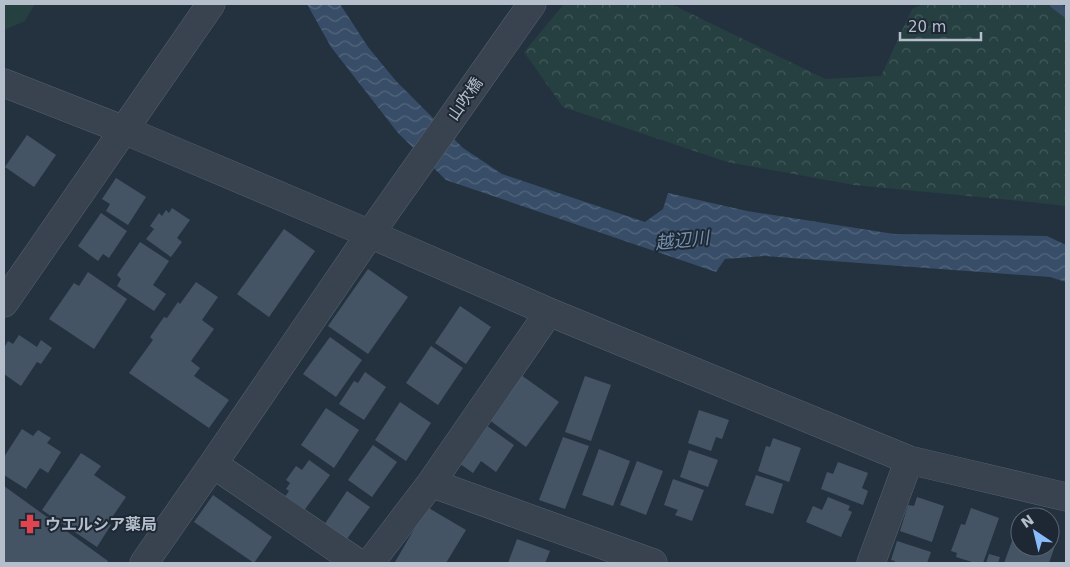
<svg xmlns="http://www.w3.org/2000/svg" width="1070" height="567" viewBox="0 0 1070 567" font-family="'DejaVu Sans','Noto Sans JP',sans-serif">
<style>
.forest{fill:url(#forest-crowns)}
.pitch{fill:#263f41}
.water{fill:url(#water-waves)}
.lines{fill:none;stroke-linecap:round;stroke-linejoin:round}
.stream{stroke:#384e68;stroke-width:9}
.building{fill:#455464}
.minor-casing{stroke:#57616e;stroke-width:29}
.minor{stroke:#394350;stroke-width:28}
.labels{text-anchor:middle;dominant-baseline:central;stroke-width:4;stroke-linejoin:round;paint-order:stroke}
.street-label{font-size:16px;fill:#b5becb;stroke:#1e2835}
.poi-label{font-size:16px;font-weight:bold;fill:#b5becb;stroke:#1e2835;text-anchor:start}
.water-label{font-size:18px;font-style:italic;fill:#7590ae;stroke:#1e2835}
</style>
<defs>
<pattern id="forest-crowns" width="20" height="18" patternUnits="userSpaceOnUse" patternTransform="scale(1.25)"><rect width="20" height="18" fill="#263f41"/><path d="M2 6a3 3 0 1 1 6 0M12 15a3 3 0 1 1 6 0" fill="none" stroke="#43595b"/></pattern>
<pattern id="water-waves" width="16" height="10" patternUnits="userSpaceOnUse" patternTransform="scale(1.25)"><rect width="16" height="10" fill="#384e68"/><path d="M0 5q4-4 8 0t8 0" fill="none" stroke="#53667c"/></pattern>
</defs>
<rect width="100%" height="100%" fill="#243240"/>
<path class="forest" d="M564,4h107l154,75 56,-3 31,-67 11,-5h122l21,7v195l-46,-5 -166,-16 -127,-23 -164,-55 -39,-55z"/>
<path class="pitch" d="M4,4h31l-10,17 -21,9z"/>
<path class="water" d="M307,4h33l28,43 28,34 67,67 39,26 143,48 18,-13 5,-16 79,18 147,23 153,2 19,9v37l-16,-5 -285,-21 -40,3 -9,13 -270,-92 -48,-47 -67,-86z"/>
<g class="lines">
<path class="stream" d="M1054,4l12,9"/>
</g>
<path class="building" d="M27,135l29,20 -22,32 -29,-20z
M116,178l30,19 -18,28 -22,-14 4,-7 -8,-5z
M172,208l18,12 -13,18 5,4 -11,15 -25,-18 8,-10 -4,-3 9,-13 3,3 4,-6 3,3z
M101,213l26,18 -18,27 -6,-4 -5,7 -20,-15z
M284,229l31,22 -46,66 -32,-23z
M140,242l29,19 -16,24 13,9 -12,17 -37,-25 4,-7 -4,-4z
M368,269l40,28 -40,57 -40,-28z
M88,272l39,27 -33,50 -45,-30 25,-36 5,3z
M196,282l22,15 -16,23 12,9 -23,32 9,7 -6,8 35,24 -20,28 -80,-55 24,-33 -3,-3 14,-20 3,1 11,-16 2,2z
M460,306l31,21 -25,37 -31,-21z
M19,335l18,12 4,-7 11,8 -11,16 -4,-2 -16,24 -17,-12v-26l4,-7 5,3z
M330,337l32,23 -26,37 -33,-23z
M431,346l32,22 -25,37 -32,-22z
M365,372l21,15 -22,33 -25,-16 15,-23 4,2z
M521,375l38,27 -33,45 -38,-28z
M585,376l26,9 -20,56 -26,-9z
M400,402l31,21 -25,38 -31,-21z
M326,408l33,22 -25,38 -33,-23z
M699,410l30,10 -7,19 -6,-2 -5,14 -23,-8z
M483,423l31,22 -18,27 -15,-11 -8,12 -17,-12z
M22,429l11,7 5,-6 13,8 -4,5 14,9 -13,21 -8,-5 -14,21 -22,-14v-18z
M563,437l26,9 -24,63 -26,-9z
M773,438l28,10 -12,34 -31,-11 8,-25 4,1z
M373,445l24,17 -25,35 -24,-17z
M599,449l31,12 -17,45 -31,-11z
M689,450l29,10 -10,27 -28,-10z
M81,453l20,13 -7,9 32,22 -18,26 3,2 -14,22 -55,-37z
M309,460l21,15 -27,37 -19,-14 5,-7 -3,-2 4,-6 -4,-3 10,-14 6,4z
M637,461l26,10 -17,44 -26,-10z
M838,462l30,11 -6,15 6,3 -5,14 -42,-16 6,-17 6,2z
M756,475l27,9 -10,30 -28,-9z
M673,479l31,11 -12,31 -17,-6 3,-5 -14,-5z
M4,486l104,75 -1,2h-103z
M347,491l23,16 -26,36 -22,-15z
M213,495l59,42 -18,26 -60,-41z
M828,497l22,9 -2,4 4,2 -11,25 -35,-15 7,-16 9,4z
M917,497l27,9 -12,36 -32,-11 8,-26 6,1z
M427,507l39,23 -20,33h-48l-3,-1z
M971,508l28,10 -16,45h-8l-19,-6 1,-4 -6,-2 10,-27 4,1z
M1020,519v28h30v-6l6,2 -7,20h-45z
M517,539l33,12 -5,12h-37z
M897,541l34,11 -4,11h-33l1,-2 -4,-1z
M989,554l11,3 -2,6h-12z"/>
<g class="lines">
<defs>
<path id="minor" d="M4,83l120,47 246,104 179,78 360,148 157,37
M4,303l207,-299
M213,464l145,99
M431,483l222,80
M144,563l69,-99 157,-230 162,-230
M370,563l61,-80 118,-171
M871,563l38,-103"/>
</defs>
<use href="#minor" class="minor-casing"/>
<use href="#minor" class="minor"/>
</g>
<defs>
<symbol id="pharmacy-bare" viewBox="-9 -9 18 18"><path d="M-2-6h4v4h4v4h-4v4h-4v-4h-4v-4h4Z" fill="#e0444e" stroke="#1e2835" stroke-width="2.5" paint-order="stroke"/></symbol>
</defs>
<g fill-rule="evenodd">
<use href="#pharmacy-bare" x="16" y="510" width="28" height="28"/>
</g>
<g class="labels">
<g class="street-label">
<text transform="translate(465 99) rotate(-55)">山吹橋</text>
</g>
<g class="poi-label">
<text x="45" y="524">ウエルシア薬局</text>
</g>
<g class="water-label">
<text transform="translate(682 240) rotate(-6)">越辺川</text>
</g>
</g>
<rect width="1070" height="567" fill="none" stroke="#b5becb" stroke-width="10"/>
<g transform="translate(1035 532) rotate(325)"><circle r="24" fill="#1e2835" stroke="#5a6471"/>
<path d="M0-4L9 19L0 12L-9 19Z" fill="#8abbfa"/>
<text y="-8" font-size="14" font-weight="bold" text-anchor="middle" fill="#b5becb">N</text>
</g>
<path d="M900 32v8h81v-8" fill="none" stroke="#b5becb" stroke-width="2.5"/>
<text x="908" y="32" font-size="15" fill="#b5becb" stroke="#1e2835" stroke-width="4" paint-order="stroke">20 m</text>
</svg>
